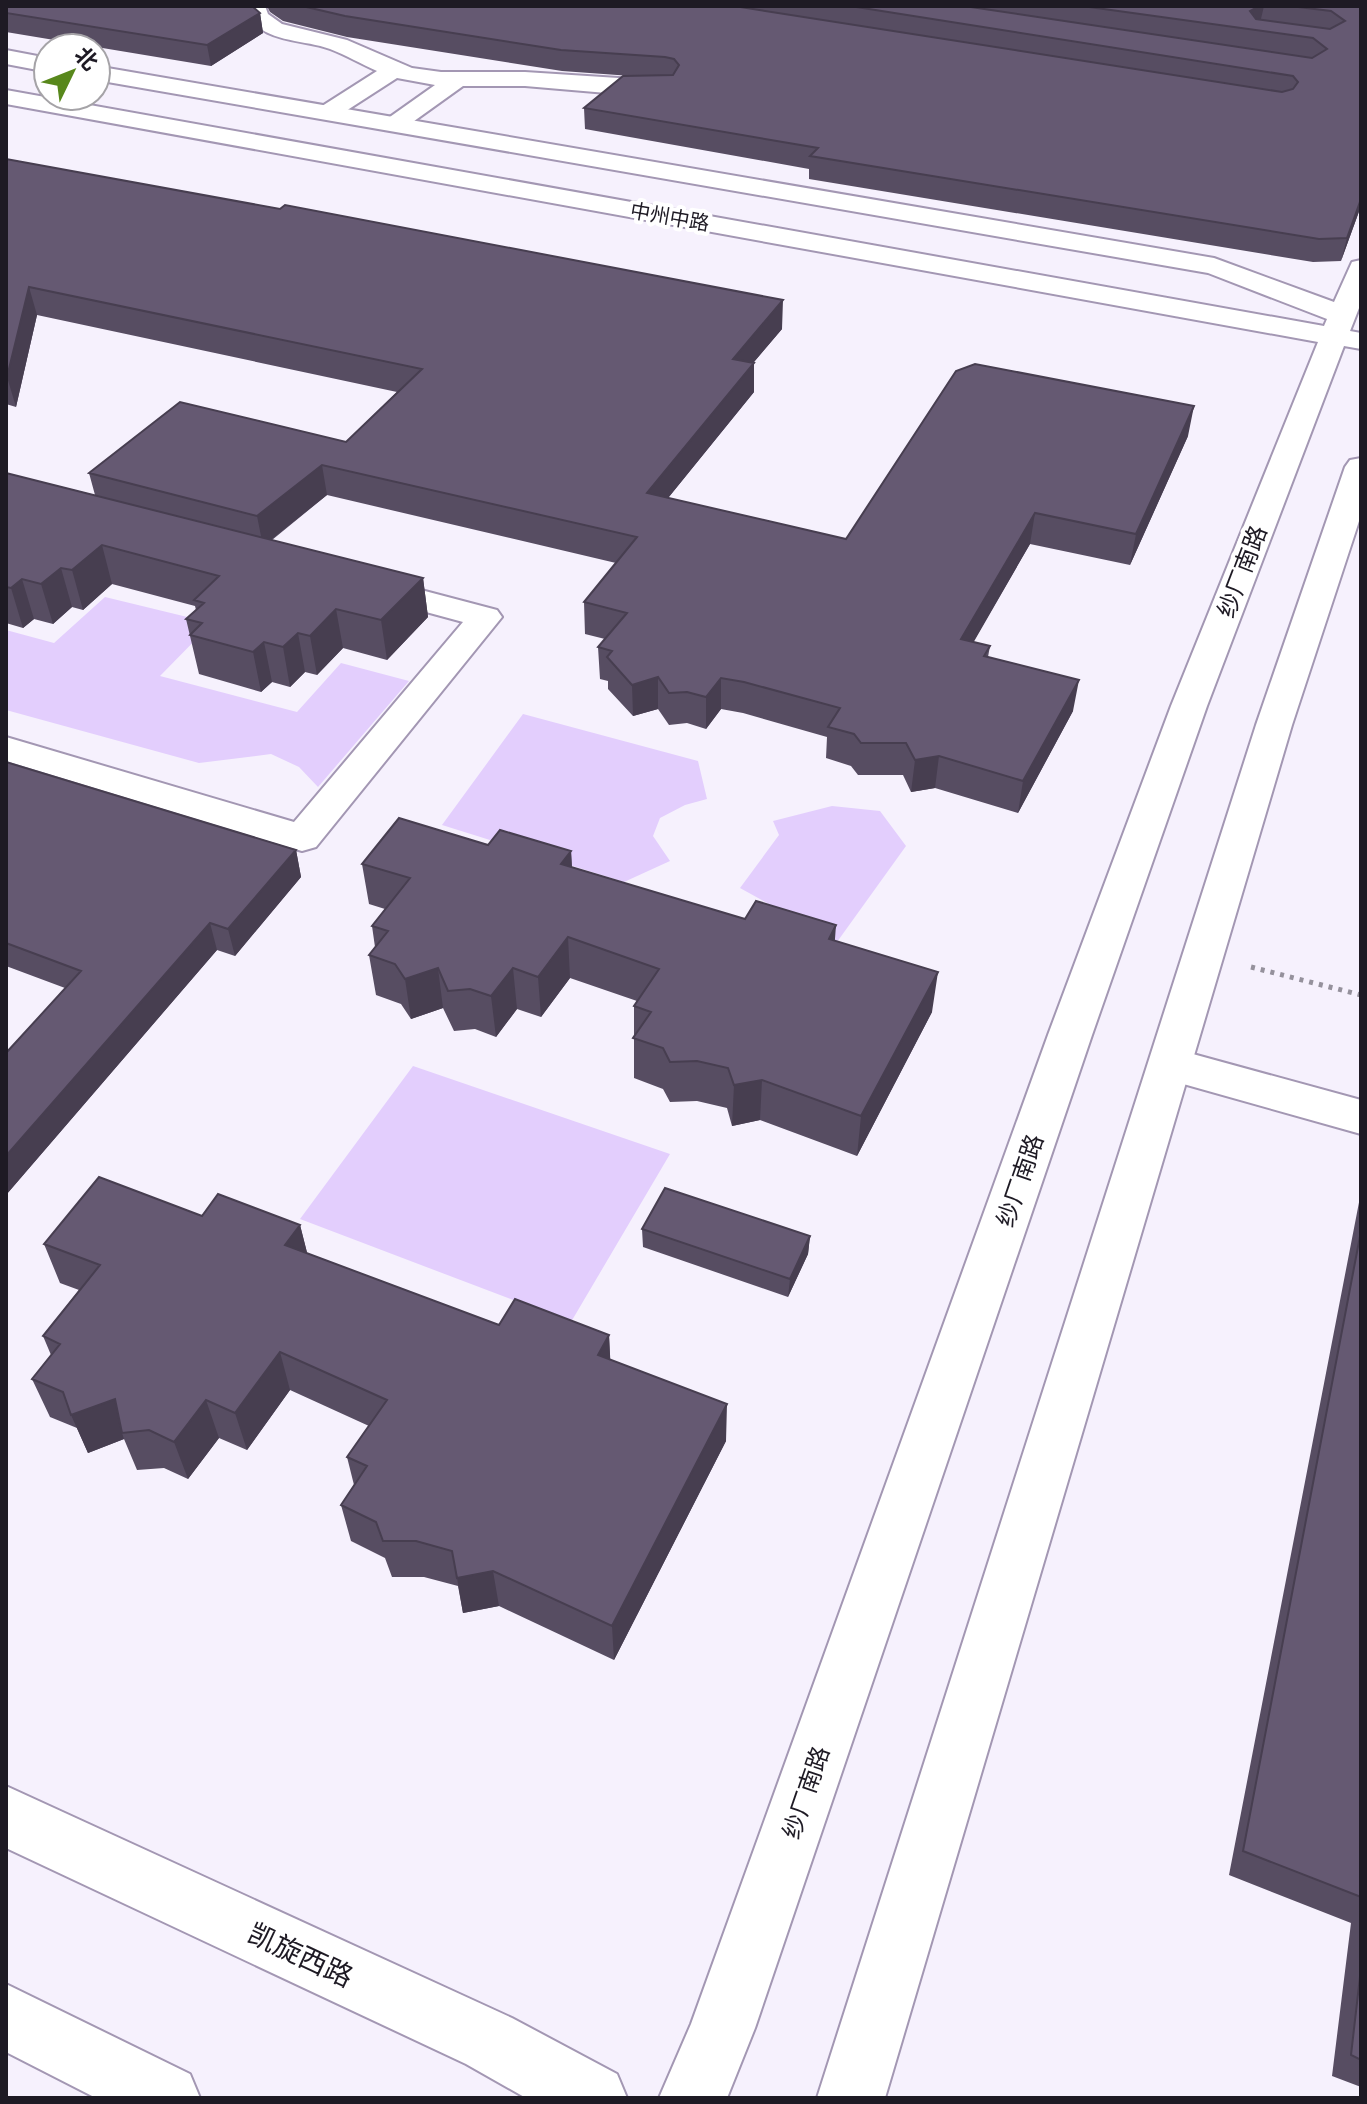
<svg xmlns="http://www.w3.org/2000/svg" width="1367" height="2104" viewBox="0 0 1367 2104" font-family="Commissioner,'Noto Sans SC',sans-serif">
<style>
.green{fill:#e3cefd}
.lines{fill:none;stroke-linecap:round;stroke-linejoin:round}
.minor-casing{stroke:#a397b3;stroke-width:4}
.major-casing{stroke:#a397b3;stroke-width:4}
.path{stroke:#95919c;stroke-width:5;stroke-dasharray:4 6;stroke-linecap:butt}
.minor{fill:#fff;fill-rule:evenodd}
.major{fill:#fff;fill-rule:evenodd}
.wall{fill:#574d62}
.shaded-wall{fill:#473e50}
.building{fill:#655972;stroke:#473e50;stroke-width:2}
.labels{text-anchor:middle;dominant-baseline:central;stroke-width:8;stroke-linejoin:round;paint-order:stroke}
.far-street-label{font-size:20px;fill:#1e1a24;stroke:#fff}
.street-label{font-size:24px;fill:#1e1a24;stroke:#fff}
.near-street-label{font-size:28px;fill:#1e1a24;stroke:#fff}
</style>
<rect width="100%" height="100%" fill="#f6f1fd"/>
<path class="green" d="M105,597l107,26 -52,53 137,36 44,-49 68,18 -91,106 -19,-20 -28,-13 -72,9 -193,-53v-80l48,13z
M523,714l175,47 9,38 -22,6 -25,13 -7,18 17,25 -46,21 -182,-57z
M832,806l48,5 26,35 -69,96 -97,-54 39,-53 -6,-14z
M413,1066l257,88 -99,168 -271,-103z"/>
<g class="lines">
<defs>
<path id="minor" d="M245,6h20l3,8 14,10 65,16 65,28 29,4h84l140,9 8,2 3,5 -3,5 -43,2 -105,-9h-62l-60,43h-16l-4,-5 4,-5 48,-34 -38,-7 -62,40h-16l-4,-5 4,-5 58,-37c-16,-7 -31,-16 -47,-22 -30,-11 -74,-5 -85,-43z
M368,576l129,34 5,7 -186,230 -14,4 -14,-4 -282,-86v-24l288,85 169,-200 -107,-29 -5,-7 5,-7z
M1171,1048l190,52v34l-206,-58 -6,-12 6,-12z"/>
<path id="major" d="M6,50l42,8v14l-42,-8z
M96,66l1118,192 120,44 18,-40 9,-2v43l-11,28 11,2v16l-17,-3 -137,360 -115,329 -337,993 -28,70h-68l32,-74 357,-989 123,-329 147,-364 -1312,-238v-14l1318,236 3,-7 -119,-46 -1112,-193z
M1361,458v57l-69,210 -407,1373h-68l439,-1373 89,-258 5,-7z
M6,1786l506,232 105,56 10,24h-101l-60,-34 -460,-216z
M6,1984l184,90 10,24h-104l-90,-46z"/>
</defs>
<use href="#minor" class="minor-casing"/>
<use href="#major" class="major-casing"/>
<path class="path" d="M1251,967l110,28"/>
<use href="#minor" class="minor"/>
<use href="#major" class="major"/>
</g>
<path class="wall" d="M6,6l254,7 3,20 -52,33 -205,-34z
M267,6h1094v200l-20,55 -28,1 -504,-83v-10l-224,-40 -1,-21 47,-32 -69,-5 -215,-34 -64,-16 -13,-9z
M6,159l776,170 -29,34 1,29 -86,106 178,41 342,-103 -58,129 -100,-21 -57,98 17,4 -2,11 85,54 -55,102 -83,-25 -24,4 -8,-17h-45l-7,-9 -25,-8 1,-21 -84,-24 -22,-4 -15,20 -19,-6 -18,2 -11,-16 -25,7 -25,-27v-8l-8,-2 -2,-32 7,-8 -20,-5 -1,-32 32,-39 -289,-68 -55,45 151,38 5,39 -41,43 -44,-12 -26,27 -12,-3 -15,15 -18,-5 -11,10 -62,-18 -13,-55 10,-9 -1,-4 -83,-22 -29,26 -11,-3 -19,17 -19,-5 -11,9 -17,-5v-150l89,22 -6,-22 257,-31 51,-50 -360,-77 -21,92 -10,-3z
M6,762l290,88 5,27 -66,79 -18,-6 -211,245v-142l59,-65 -59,-22z
M488,845l83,6 1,16 173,52 90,22 97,71 -75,144 -97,-36 -28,6 -5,-18 -30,-7 -27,1 -7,-13 -29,-11v-72l3,-5 -67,-23 -29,39 -24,-8 -21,28 -21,-8 -21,2 -11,-23 -32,11 -10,-15 -25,-9 -7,-40 6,-8 -3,-21 13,-17 -16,-5 -7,-40z
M1361,1192v895l-29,-11 19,-153 -122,-48z
M202,1216l98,9 7,28 192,72 110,10 1,25 116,81 -112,219 -115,-54 -36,7 -5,-27 -34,-9h-32l-7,-19 -34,-17 -10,-36 13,-20 -7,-28 22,-31 -79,-36 -43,60 -28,-12 -31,41 -24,-11 -27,2 -13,-31 -36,14 -11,-25 -27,-11 -18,-38 19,-24 -8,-19 36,-46 -19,-7 -16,-39z
M642,1229l168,7 -2,18 -20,43 -145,-50z"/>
<path class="shaded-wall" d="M1259,6h5l-4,17 -10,6v-18z
M260,13l3,20 -52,33 -4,-21z
M1361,199v7l-20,55 6,-23z
M29,287l8,28 -21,92 -9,-30z
M783,300l-1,29 -50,59 1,-29z
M754,363v29l-107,132v-31z
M1194,406l-6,30 -58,129 6,-31z
M322,465l5,30 -64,51 -6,-30z
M1035,513l-5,31 -73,127 4,-32z
M102,545l10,39 -29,26 -11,-40z
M61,568l11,39 -19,17 -12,-40z
M423,578l5,39 -41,43 -6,-40z
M22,579l12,40 -11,9 -12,-40z
M336,609l7,39 -26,27 -7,-39z
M298,633l7,39 -15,15 -7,-40z
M264,642l8,40 -11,10 -8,-40z
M658,677v32l-25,7 -1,-31z
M721,678v31l-15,20v-32z
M1079,680l-6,31 -55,102 5,-32z
M939,756l-4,32 -24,4 4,-32z
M296,850l5,27 -66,79 -7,-27z
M571,851l2,40 -12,-27z
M210,923l7,27 -211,245v-39z
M836,925l-3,41 -4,-27z
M568,937l2,41 -29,39 -3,-40z
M438,968l5,40 -32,11 -6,-40z
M513,968l4,41 -21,28 -5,-41z
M938,972l-6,40 -75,144 4,-40z
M762,1080l-2,40 -28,6 2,-41z
M300,1225l10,39 -25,-19z
M810,1236l-2,18 -20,43 2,-18z
M609,1335l2,38 -13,-18z
M280,1352l10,38 -43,60 -12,-37z
M115,1399l7,34 2,6 -36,14 -17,-38z
M206,1400l13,38 -31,41 -14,-37z
M727,1404l-1,37 -112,219 -2,-34z
M493,1571l6,35 -36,7 -6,-35z"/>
<path class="building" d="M6,6h246l8,7 -53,32 -201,-32z
M302,6h432l548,86 11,-3 5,-7 -5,-6 -443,-70h114l348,52 15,-9 -14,-11 -231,-32h177l-9,5 6,8 74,10 15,-8 -14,-10 -41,-5h71v193l-14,39 -28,1 -509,-83 8,-8 -234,-40 39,-32 50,-1 6,-10 -5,-6 -9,-2 -104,-7 -216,-34z
M6,159l274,50 5,-4 498,95 -50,59 21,4 -107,130 199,46 110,-168 19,-7 219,42 -58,128 -101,-21 -74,126 29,7 -6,10 95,24 -56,101 -84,-25 -24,4 -9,-17h-45l-7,-9 -26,-7 12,-19 -96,-26 -23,-4 -15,19 -19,-5 -18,1 -11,-16 -26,8 -25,-28 5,-6 -14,-4 29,-34 -43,-11 53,-65 -315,-72 -65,51 -168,-43 91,-71 166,40 76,-73 -393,-82 -22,90h-1z
M6,473l417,105 -42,42 -45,-11 -26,27 -12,-3 -15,14 -19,-5 -11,10 -63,-17 12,-12 -16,-4 18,-16 -10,-3 25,-24 -117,-31 -30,25 -11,-2 -20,16 -19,-5 -11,9 -5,-1z
M6,762l290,88 -68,79 -18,-6 -204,233v-103l75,-82 -75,-28z
M399,818l89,27 12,-15 71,21 -10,13 184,55 11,-18 80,24 -7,14 109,33 -77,144 -99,-36 -28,5 -6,-17 -31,-7 -27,1 -7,-14 -30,-10 18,-26 -17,-6 25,-37 -91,-32 -30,40 -25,-9 -22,28 -21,-7 -22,2 -10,-23 -33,11 -10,-15 -26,-9 19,-24 -16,-5 38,-48 -48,-14z
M99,1177l103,39 16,-22 82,31 -15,20 214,80 16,-26 94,36 -11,20 129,49 -115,222 -119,-55 -36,7 -5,-27 -36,-10h-33l-7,-19 -35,-17 26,-39 -20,-9 40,-57 -107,-48 -45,61 -29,-13 -32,42 -25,-12 -27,3 -7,-34 -44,16 -8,-23 -31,-13 28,-35 -17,-8 57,-71 -56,-21z
M665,1188l145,48 -20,43 -148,-50z
M1361,1231v666l-118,-46z
M1361,1968v92l-10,-5z"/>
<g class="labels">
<g class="far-street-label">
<text transform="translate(670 216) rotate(10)">中州中路</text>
</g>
<g class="street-label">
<text transform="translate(1241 571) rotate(-69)">纱厂南路</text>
<text transform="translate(1019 1180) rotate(-71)">纱厂南路</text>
<text transform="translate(805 1792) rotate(-71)">纱厂南路</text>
</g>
<g class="near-street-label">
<text transform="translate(301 1954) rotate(25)">凯旋西路</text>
</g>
</g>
<rect width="1367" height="2104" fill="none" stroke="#1e1a24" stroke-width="16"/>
<g transform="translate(72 72) rotate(47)"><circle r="38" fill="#ffffff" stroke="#a5a3a7" stroke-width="2"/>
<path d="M0-6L14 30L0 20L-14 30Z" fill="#58881c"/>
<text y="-12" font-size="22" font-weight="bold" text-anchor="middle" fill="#1e1a24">北</text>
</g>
</svg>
